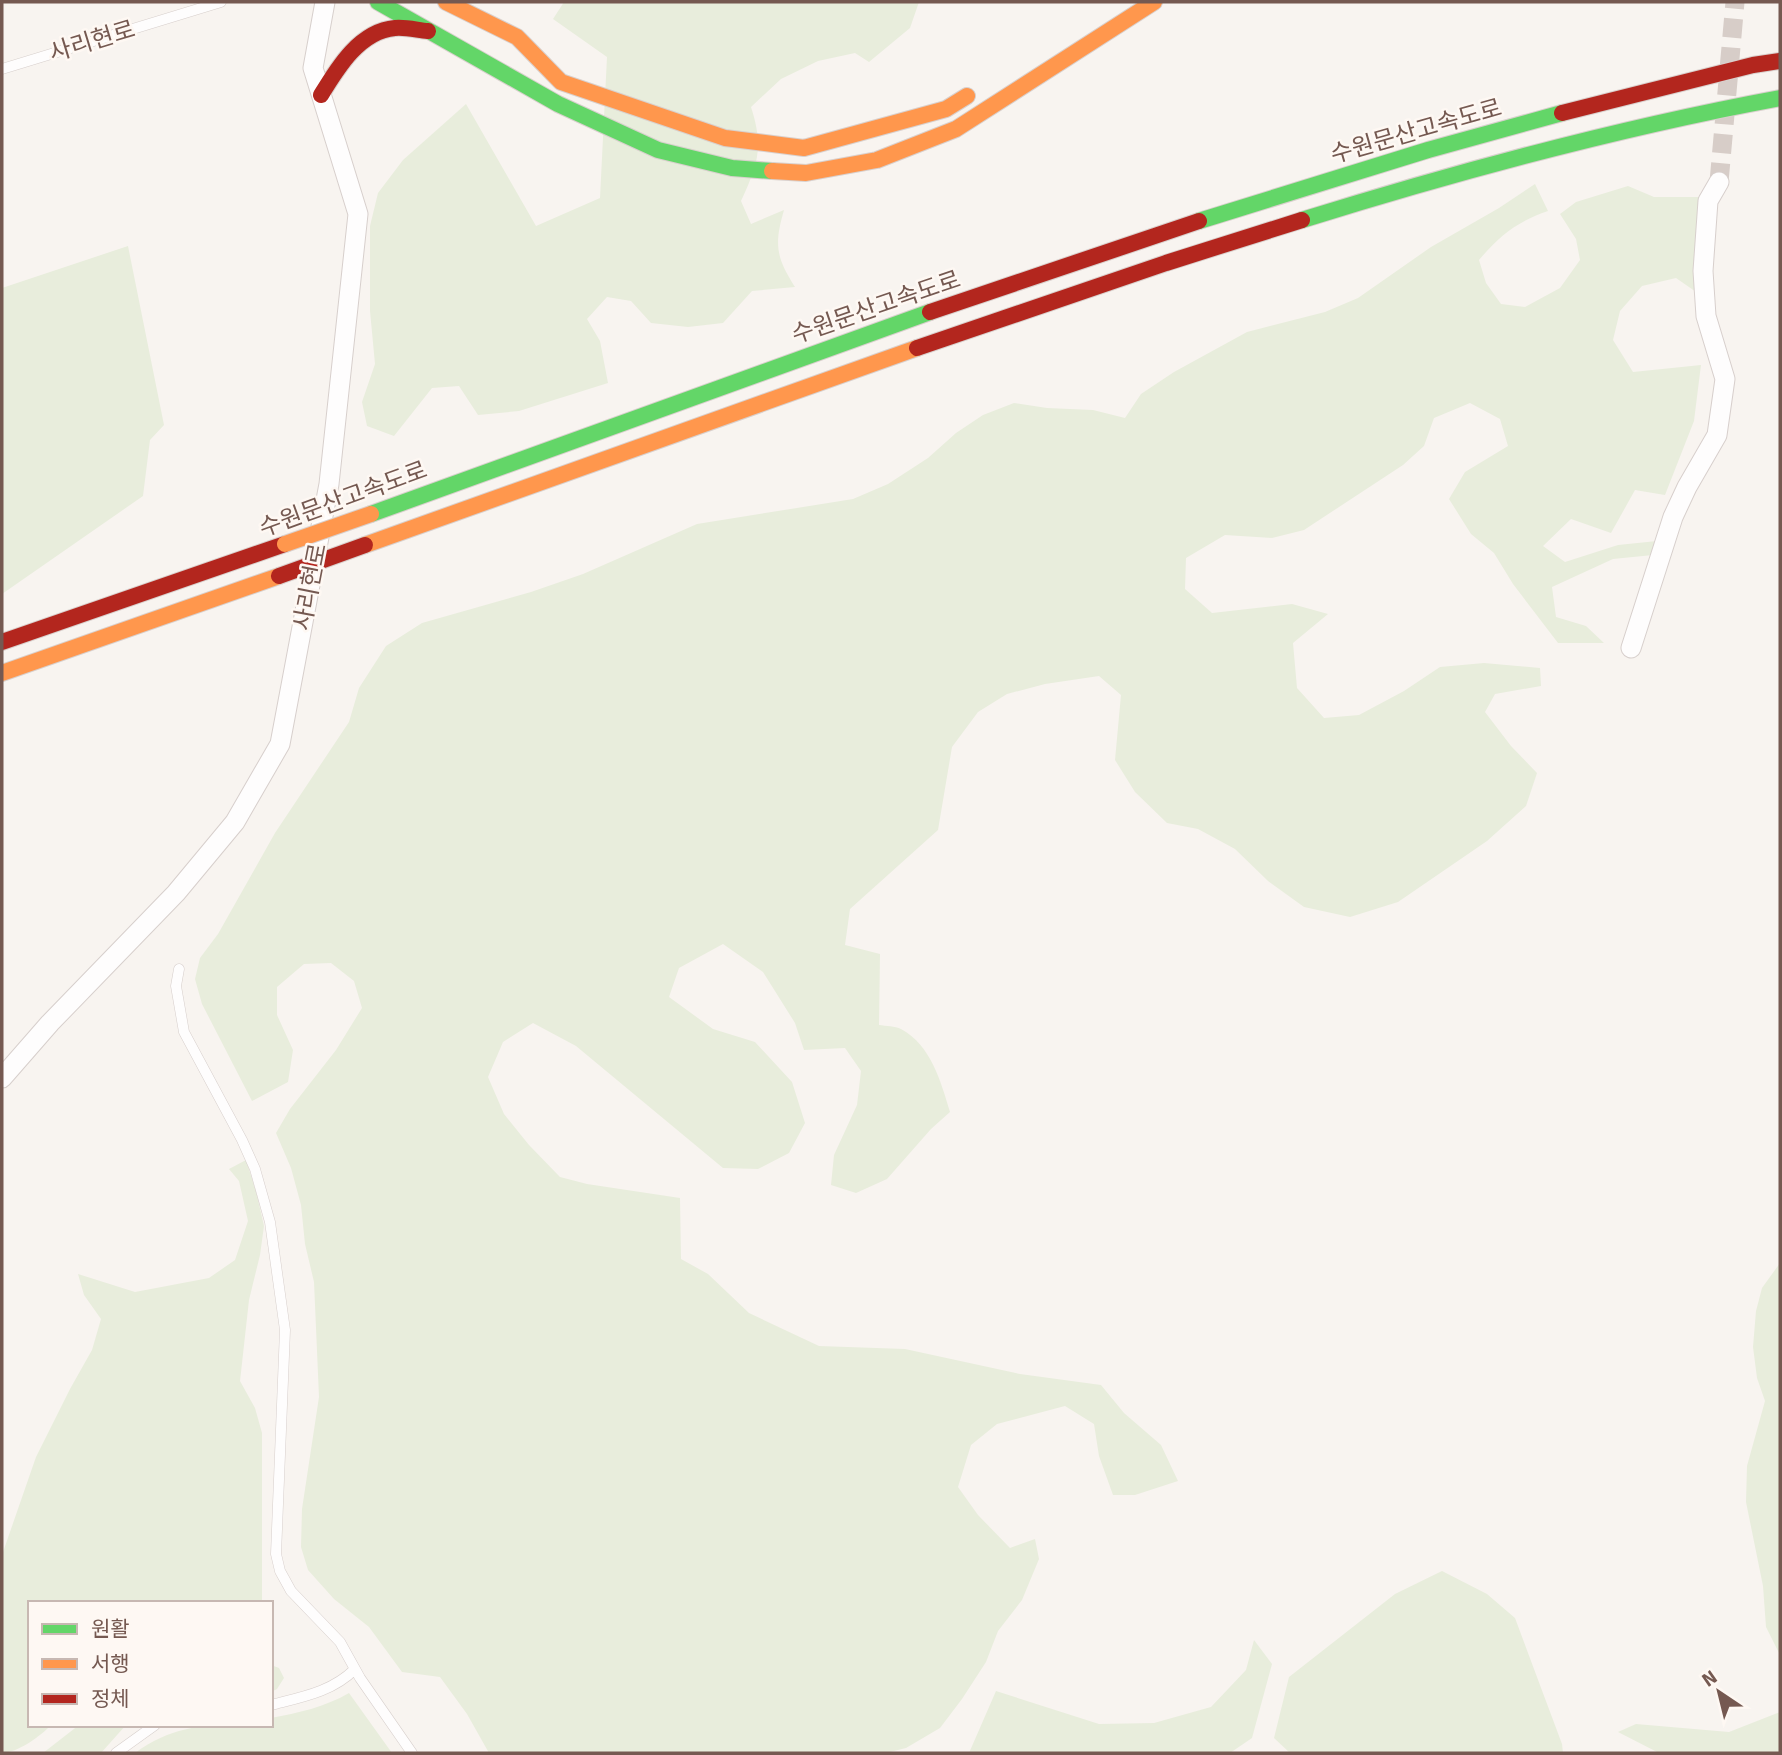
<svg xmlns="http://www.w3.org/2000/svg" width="1782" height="1755" viewBox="0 0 1782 1755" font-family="Signika,'Noto Sans KR',sans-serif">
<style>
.green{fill:#e8eddc}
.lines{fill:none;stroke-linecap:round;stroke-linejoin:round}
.street-tunnel{stroke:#d7cdc8;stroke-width:19;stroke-dasharray:19 10;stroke-linecap:butt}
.lane-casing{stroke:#d7cfcc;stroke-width:11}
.street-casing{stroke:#d7cfcc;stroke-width:21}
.fast-casing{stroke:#d9d0cd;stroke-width:18}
.slow-casing{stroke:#d9d0cd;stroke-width:18}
.jam-casing{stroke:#d9d0cd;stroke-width:18}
.lane{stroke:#fefdfd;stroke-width:10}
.street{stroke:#fefdfd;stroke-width:19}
.fast{stroke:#63d668;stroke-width:16}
.slow{stroke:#ff974d;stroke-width:16}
.jam{stroke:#b3261e;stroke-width:16}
.slow-bridge-casing{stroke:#d9d0cd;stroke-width:18;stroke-linecap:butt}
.jam-bridge-casing{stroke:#d9d0cd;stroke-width:18;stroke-linecap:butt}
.slow-bridge{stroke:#ff974d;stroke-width:16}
.jam-bridge{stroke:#b3261e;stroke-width:16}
.labels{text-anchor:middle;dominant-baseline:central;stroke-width:5;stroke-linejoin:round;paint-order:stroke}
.street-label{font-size:24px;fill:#755951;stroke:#fef8f3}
</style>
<rect width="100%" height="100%" fill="#f8f4f0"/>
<path class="green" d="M564,2h355l-9,26 -41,34 -14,-9 -37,8 -37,18 -30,28c13,40 7,57 -10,94l10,23 33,-14c-10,35 -8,47 11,77l-43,4 -29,32 -35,4 -37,-4 -20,-22 -24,-4 -20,22 13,22 8,42 -89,28 -41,4 -19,-29 -27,2 -38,48 -27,-10 -5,-24 13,-38 -5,-53v-85l8,-33 25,-33 63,-56 70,122 64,-28 7,-141 -54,-38z
M1535,184l13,27c-30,10 -49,25 -69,49l7,23 15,21 24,3 35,-19 20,-28 -4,-21 -16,-25 16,-12 52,-16 26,11h46l-1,97 -23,-16 -34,8 -22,25 -7,29 20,32 68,-7 -7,56 -29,74 -30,-5 -24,43 -40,-14 -28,27 22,16 53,-17 39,-4 -4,14 -40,4 -61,28 4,30 30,9 18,17h-46l-45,-59 -19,-31 -23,-19 -22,-35 16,-27 43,-26 -8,-27 -30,-16 -36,15 -10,28 -21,19 -99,65 -32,8 -47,-3 -39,23 -1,31 27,24 80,-9 36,10 -35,29 4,45 27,30 35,-3 45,-24 36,-24 44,-4 56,5 1,18 -46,8 -10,18 26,34 26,27 -11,33 -39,35 -89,61 -48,15 -46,-10 -36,-26 -33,-32 -37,-20 -31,-6 -32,-31 -20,-32 6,-65 -22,-19 -54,8 -38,10 -29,18 -26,35 -14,83 -88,79 -5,36 35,9 -1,71c7,1 16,1 22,4 30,16 40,53 49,83l-19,17 -44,50 -31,14 -25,-8 3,-30 23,-50 4,-34 -16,-23 -41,2 -9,-27 -32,-51 -40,-28 -44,24 -10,29 44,32 42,13 37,40 13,41 -16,30 -31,16 -35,-1 -147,-122 -43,-23 -30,19 -15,35 16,37 25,31 31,32 27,7 93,14 1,61 27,15 41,39 70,33 86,3 115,25 81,11 23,28 37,32 17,36 -43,14h-22l-14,-39 -5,-32 -29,-18 -68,18 -26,21 -13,42 20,28 32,33 25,-9 4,20 -17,41 -24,31 -12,31 -24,37 -22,29 -34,20 -20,5h-397l-22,-39 -27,-37 -38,-5 -33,-45 -35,-28 -26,-29 -7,-23 1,-38 17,-112 -5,-115 -9,-38 -4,-39 -10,-37 -15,-35 14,-24 46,-59 26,-42 -8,-27 -23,-18 -27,1 -27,23v28l16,35 -5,32 -36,19 -50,-97 -7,-25 5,-21 18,-24 57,-101 74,-111 10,-34 27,-42 36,-23 109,-31 52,-18 114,-50 156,-25 35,-15 40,-26 28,-25 27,-18 31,-12 33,5 46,2 32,8 16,-24 33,-22 73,-40 78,-20 33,-14 73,-51 68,-39z
M128,246l36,179 -14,15 -7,56 -141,98v-306z
M246,1160l10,31 8,35 -4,29 -11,45 -9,81 15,27 7,25v170h-232v122h21c-10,11 -34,28 -49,28v-198l34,-98 34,-68 22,-39 9,-31 -17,-24 -6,-21 57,18 74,-14 26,-18 13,-39 -9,-40 -10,-12z
M1780,1263v392l-14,-28 -3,-41 -17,-84 1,-36 18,-65 -8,-23 -4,-31 3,-36 6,-23z
M1442,1571l45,23 28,24 47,126 1,9h-273l-16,-15 15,-61 106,-83z
M1254,1640l18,24 -20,74 -22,15h-261l27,-62 103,33 55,-1 57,-16 35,-37z
M271,1665l8,3 5,10 -7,11 -6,3z
M349,1693l43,60h-257c45,-33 84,-28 136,-28v-7c27,-5 54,-11 78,-25z
M1780,1712v41h-121l-41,-21 18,-8 93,8z
M79,1725h47l-25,28h-58z"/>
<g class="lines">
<path class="street-tunnel" d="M1719,182l16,-180"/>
<defs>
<path id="lane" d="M2,69l219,-67
M179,969l-3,17 8,46 58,108 13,29 15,53 15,108 -9,224 4,17 11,20 49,51 20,36 52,75
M271,1705c31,-8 61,-13 84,-36
M116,1753l39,-28"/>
<path id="street" d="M1631,648l42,-131 14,-30 30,-52 8,-56 -19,-63 -3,-45 5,-70 11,-19
M2,1078l48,-55 126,-130 59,-71 45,-78 49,-260 29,-270 -45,-146 12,-66"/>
<path id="fast" d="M378,2l180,102 100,46 74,18 40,3
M1302,220c157,-49 316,-92 478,-122
M1199,221l229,-71 134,-37
M371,514l559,-202"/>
<path id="slow" d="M446,2l71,35 44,45 164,56 79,10 142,-39 21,-13
M772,171l34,2 71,-13 79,-31 198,-127
M365,545l552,-197
M2,673l277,-97"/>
<path id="jam" d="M321,95c17,-28 39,-64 74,-67 11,-1 22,2 33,3
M1562,113l191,-48 27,-4
M930,312l269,-91
M917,348l249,-85 136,-43
M2,642l283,-98"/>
</defs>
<use href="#lane" class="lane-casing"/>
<use href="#street" class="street-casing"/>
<use href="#fast" class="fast-casing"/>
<use href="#slow" class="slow-casing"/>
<use href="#jam" class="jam-casing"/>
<use href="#lane" class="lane"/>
<use href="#street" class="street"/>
<use href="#fast" class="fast"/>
<use href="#slow" class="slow"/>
<use href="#jam" class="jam"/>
<defs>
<path id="slow-bridge" d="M285,544l86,-30"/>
<path id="jam-bridge" d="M279,576l86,-31"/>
</defs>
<use href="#slow-bridge" class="slow-bridge-casing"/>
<use href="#jam-bridge" class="jam-bridge-casing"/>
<use href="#slow-bridge" class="slow-bridge"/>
<use href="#jam-bridge" class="jam-bridge"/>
</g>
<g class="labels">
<g class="street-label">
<text transform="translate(92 41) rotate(-17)">사리현로</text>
<text transform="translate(1416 131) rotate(-16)">수원문산고속도로</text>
<text transform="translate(876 307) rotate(-19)">수원문산고속도로</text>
<text transform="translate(343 499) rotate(-20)">수원문산고속도로</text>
<text transform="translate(310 587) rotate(-79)">사리현로</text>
</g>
</g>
<rect width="1782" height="1755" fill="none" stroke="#755951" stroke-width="7"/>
<rect x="28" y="1601" width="245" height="126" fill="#fef8f3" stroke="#c7b8b2" stroke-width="2"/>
<rect x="42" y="1624" width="35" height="10" fill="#63d668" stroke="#c7b8b2" stroke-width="2"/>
<text x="91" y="1636" font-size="21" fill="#755951">원활</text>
<rect x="42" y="1659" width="35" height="10" fill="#ff974d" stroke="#c7b8b2" stroke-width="2"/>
<text x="91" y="1671" font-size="21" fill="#755951">서행</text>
<rect x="42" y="1694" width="35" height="10" fill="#b3261e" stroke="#c7b8b2" stroke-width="2"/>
<text x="91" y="1706" font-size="21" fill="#755951">정체</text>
<g transform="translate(1719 1692) rotate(325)" stroke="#fef8f3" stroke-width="5" paint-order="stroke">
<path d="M0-5L12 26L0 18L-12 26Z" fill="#755951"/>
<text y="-10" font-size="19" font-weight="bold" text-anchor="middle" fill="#755951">N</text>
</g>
</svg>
